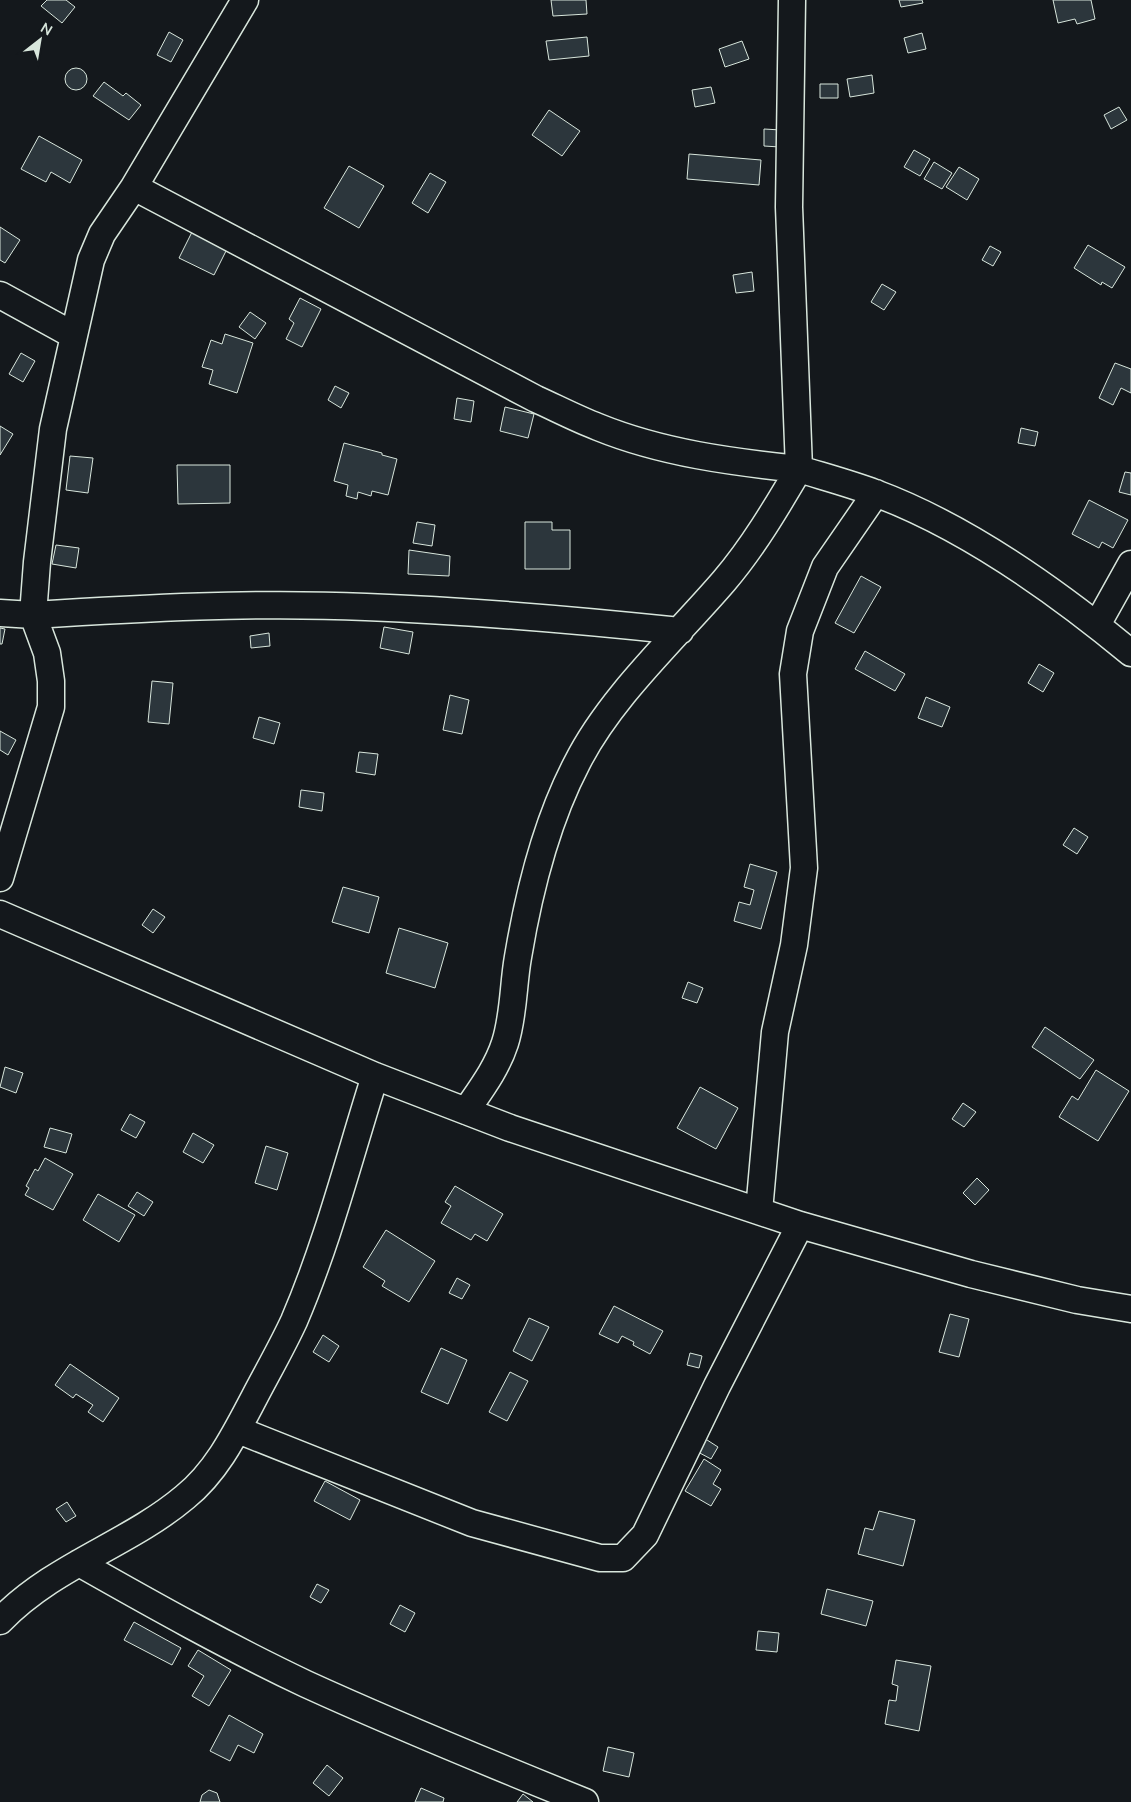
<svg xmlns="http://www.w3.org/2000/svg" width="1131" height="1802" viewBox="0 0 1131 1802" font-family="Mulish,sans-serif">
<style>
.building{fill:#2c363c;stroke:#d8e6dc}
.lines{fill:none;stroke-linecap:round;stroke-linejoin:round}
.minor-casing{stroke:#d8e6dc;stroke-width:29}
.minor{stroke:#14181c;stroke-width:26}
</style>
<rect width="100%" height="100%" fill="#14181c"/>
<path class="building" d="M47,0h19l9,7 -13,16 -21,-17z
M551,0h35l1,14 -34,2z
M899,0h23l1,3 -22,4z
M1053,0h38l4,19 -18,5 -2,-5 -17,4z
M169,32l14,8 -12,22 -14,-7z
M922,33l4,16 -18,4 -4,-15z
M587,37l2,19 -40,4 -3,-19z
M742,41l7,18 -24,8 -6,-18z
M65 79a11 11 0 1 1 22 0a11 11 0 1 1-22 0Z
M872,75l2,18 -24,4 -3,-18z
M104,82l19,14 3,-3 15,12 -12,15 -36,-24z
M820,84h18v14h-18z
M711,87l4,16 -20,4 -3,-17z
M1119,107l8,13 -16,9 -7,-14z
M549,110l31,21 -18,25 -30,-21z
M764,129l17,1 -1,17 -16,-1z
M39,136l43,24 -12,23 -19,-11 -5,10 -25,-13z
M914,150l16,9 -10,17 -16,-9z
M689,154l72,6 -2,25 -72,-6z
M934,162l18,11 -10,16 -18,-10z
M349,166l35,20 -25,42 -35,-20z
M959,167l20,12 -12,21 -21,-13z
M430,173l16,9 -18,31 -16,-10z
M0,227l20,13 -15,23 -5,-3z
M192,232l35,17 -13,26 -35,-17z
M1088,245l37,22 -13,21 -10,-6 -1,3 -27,-17z
M990,246l11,6 -8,14 -11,-6z
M752,272l2,19 -18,2 -3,-18z
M882,284l14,8 -12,18 -13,-8z
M300,298l21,11 -19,38 -16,-8 8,-16 -5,-4z
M250,312l16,11 -11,16 -16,-12z
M225,334l28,9 -16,50 -28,-9 4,-14 -11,-3 9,-27 11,4z
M21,353l14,8 -12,21 -14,-8z
M1115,363l16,6v24l-10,-5 -8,17 -14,-7z
M335,386l14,7 -8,15 -13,-8z
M457,398l17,3 -3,21 -17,-3z
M505,407l29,7 -6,24 -28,-7z
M0,426l13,8 -13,21z
M1021,428l17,4 -3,14 -17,-3z
M344,443l38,10v2l15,4 -9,36 -16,-4 -1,5 -13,-4 -1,7 -11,-3 2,-11 -14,-4z
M70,456l23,2 -5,35 -22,-3z
M177,465h53v38l-52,1z
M1125,472l6,1v22l-12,-3z
M1089,500l39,20 -15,28 -11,-6 -3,6 -27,-14z
M417,522l18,3 -3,21 -19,-3z
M525,522h27v8h18v39h-45z
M56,545l23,3 -3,20 -24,-4z
M409,550l41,6 -1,20 -41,-2z
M861,576l20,11 -27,46 -19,-10z
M384,627l29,5 -4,22 -29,-6z
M0,628l5,1 -3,15h-2z
M269,633l1,13 -19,2 -1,-12z
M865,651l40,23 -10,17 -40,-22z
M1039,664l15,9 -11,19 -15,-9z
M152,681l21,2 -4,41 -21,-2z
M450,695l19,5 -7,34 -19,-4z
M926,697l24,10 -8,20 -24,-9z
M259,717l21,6 -6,21 -21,-6z
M0,731l16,9 -8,15 -8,-5z
M359,752l19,2 -3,21 -19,-3z
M301,790l23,3 -2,18 -23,-4z
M1074,828l14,9 -11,17 -14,-9z
M750,864l27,8 -16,57 -27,-8 5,-19 11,3 4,-15 -10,-3z
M343,887l36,10 -10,36 -37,-11z
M153,909l12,8 -12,16 -11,-8z
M399,928l49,15 -13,45 -49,-15z
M688,982l15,6 -6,15 -15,-5z
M1045,1027l49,33 -14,19 -48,-32z
M5,1067l18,6 -7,20 -16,-6z
M1096,1070l33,21 -31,50 -39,-24 13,-21 6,4z
M700,1087l38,21 -22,41 -39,-21z
M963,1103l13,9 -12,15 -12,-8z
M130,1114l15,8 -9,16 -15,-8z
M50,1128l22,6 -6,19 -22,-6z
M193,1133l21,12 -11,18 -20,-11z
M266,1146l22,7 -11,37 -22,-7z
M45,1158l28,16 -20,36 -28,-15 4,-7 -3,-2 9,-17 3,2z
M977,1178l12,12 -14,15 -12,-12z
M455,1186l48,28 -16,27 -12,-7 -4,6 -30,-17 10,-17 -6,-4z
M137,1192l16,10 -9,14 -16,-10z
M98,1194l37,21 -16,27 -36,-22z
M386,1230l49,31 -26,41 -27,-16 3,-5 -22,-14z
M457,1278l13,7 -8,14 -13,-6z
M614,1306l49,25 -13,23 -17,-9 1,-3 -12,-6 -4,7 -19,-9z
M950,1314l19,5 -10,38 -20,-5z
M529,1318l20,9 -17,34 -19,-10z
M323,1335l16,11 -10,16 -16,-10z
M441,1348l26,12 -19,44 -27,-12z
M690,1353l12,3 -3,12 -12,-3z
M70,1364l49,34 -16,24 -15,-10 5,-7 -17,-11 -3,4 -18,-13z
M510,1372l18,9 -21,40 -18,-9z
M704,1438l14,9 -7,12 -15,-8z
M704,1459l17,11 -8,14 8,5 -10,17 -26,-15z
M325,1481l35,19 -10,20 -36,-19z
M67,1502l9,14 -10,6 -10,-13z
M879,1511l36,9 -12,46 -45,-12 7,-26 8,2z
M317,1584l12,6 -8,13 -11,-6z
M827,1589l46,12 -7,25 -45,-12z
M400,1605l15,8 -10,19 -15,-8z
M134,1622l47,26 -9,17 -48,-25z
M758,1631l21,2 -2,19 -21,-2z
M198,1650l33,20 -22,36 -17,-10 12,-20 -16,-10z
M896,1660l35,6 -12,65 -34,-7 4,-24 7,1 2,-15 -6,-2z
M229,1715l34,19 -9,19 -16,-8 -8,16 -20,-10z
M608,1747l26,6 -5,24 -26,-6z
M327,1765l16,13 -14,18 -16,-13z
M421,1788l23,10 -1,4h-28z
M209,1790l8,3 3,9h-20l2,-7z
M523,1794l10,8h-16z"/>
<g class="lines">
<defs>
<path id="minor" d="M792,0l-3,207 10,262c26,8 52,15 76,24 92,34 181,98 256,160
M134,187l111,-187
M0,295l73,40
M0,613l33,2c110,-7 222,-13 333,-8 105,4 210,13 314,24
M1097,625l34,-61
M0,878l51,-171v-26l-4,-28 -14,-38 4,-53 16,-133 38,-169 11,-26 32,-47 402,212c20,9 41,20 62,28 64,26 134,35 201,42 -23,39 -46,78 -75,112 -48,56 -114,116 -147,182 -31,59 -48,128 -59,194 -5,28 -4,58 -13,86 -8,25 -24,46 -39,68
M0,914l375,162 135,52 290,97 171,49 106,26 54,9
M759,1211l16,-179 19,-87 10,-77 -11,-194 7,-43 25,-64 51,-74
M238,1430l234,93 128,35h23l22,-23 72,-149 83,-161
M79,1563c74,42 149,84 227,121 92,42 185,80 279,118
M0,1621c54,-56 128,-76 185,-124 32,-26 50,-63 69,-99 13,-25 28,-51 40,-77 34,-79 55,-163 81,-245"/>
</defs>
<use href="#minor" class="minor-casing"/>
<use href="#minor" class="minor"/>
</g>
<g transform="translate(40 40) rotate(31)" stroke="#14181c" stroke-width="4" paint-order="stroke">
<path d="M0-4L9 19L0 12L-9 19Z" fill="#d8e6dc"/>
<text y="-8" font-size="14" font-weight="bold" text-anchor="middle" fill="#d8e6dc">N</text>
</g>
</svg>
